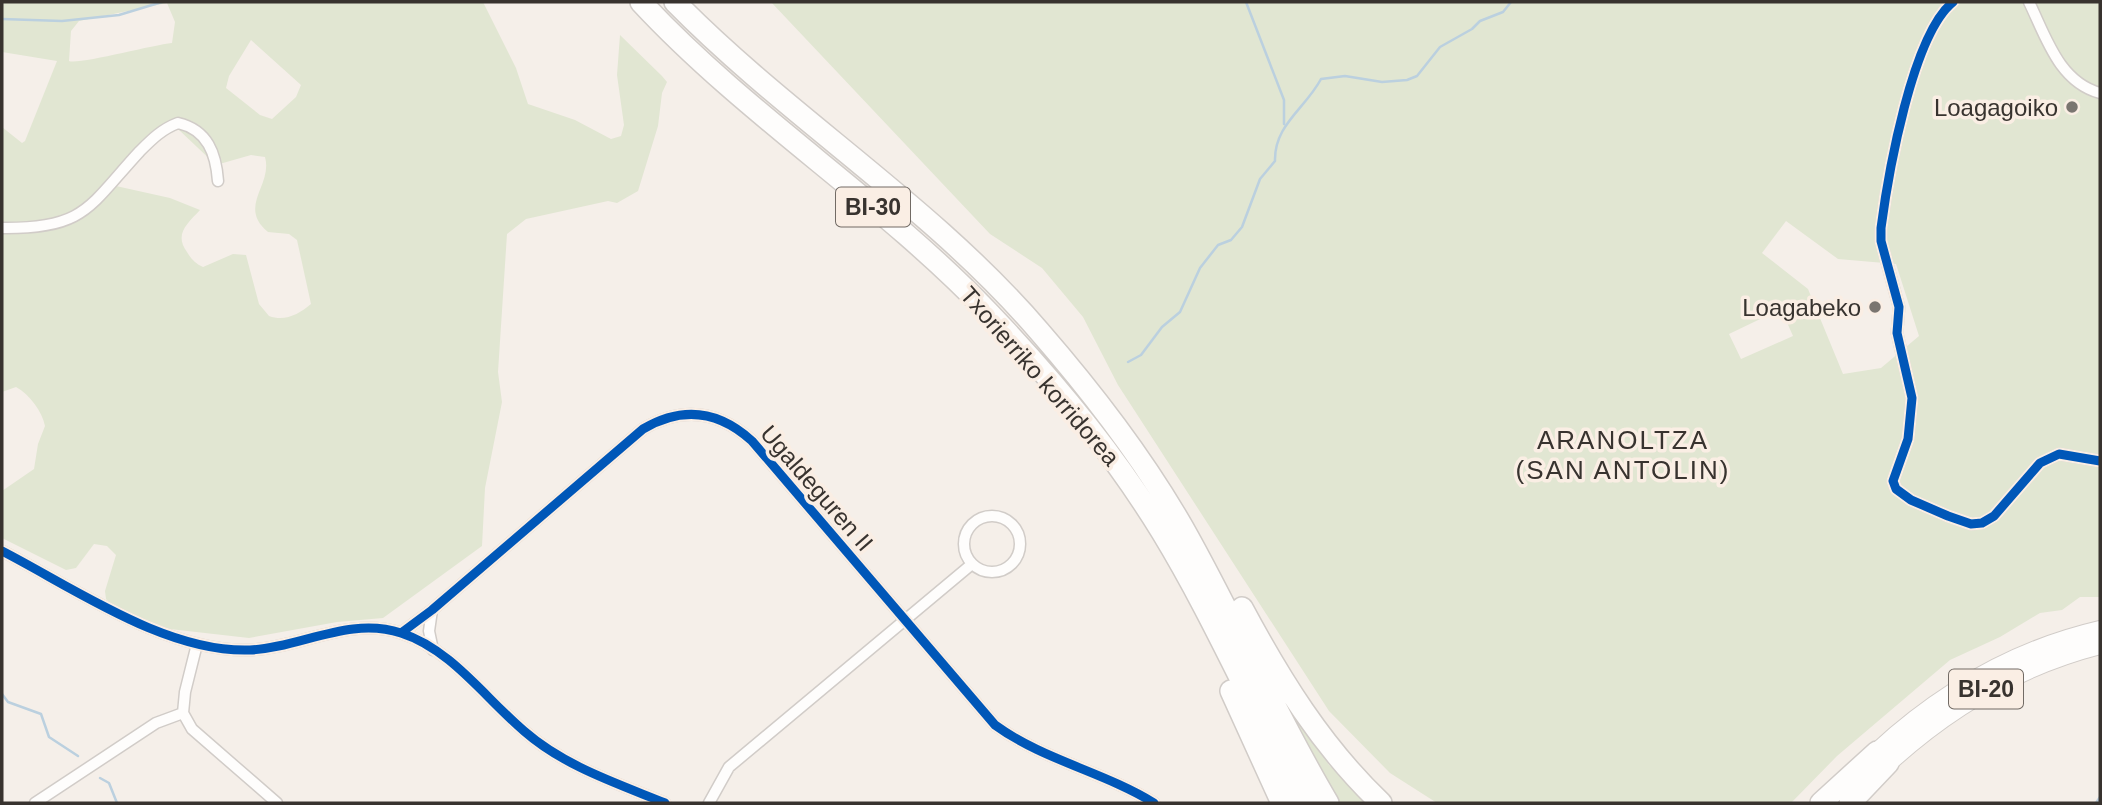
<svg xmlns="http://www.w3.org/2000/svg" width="2102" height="805" viewBox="0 0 2102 805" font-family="Arial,sans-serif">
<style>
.green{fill:#e1e6d2;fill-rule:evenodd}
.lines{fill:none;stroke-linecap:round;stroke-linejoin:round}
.stream{stroke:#bbd0df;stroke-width:2.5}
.street-casing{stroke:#d1ccc8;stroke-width:13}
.primary-casing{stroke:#d1ccc8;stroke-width:20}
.highway-casing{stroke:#d1ccc8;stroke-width:24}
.street{stroke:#fefdfc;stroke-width:10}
.primary{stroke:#fefdfc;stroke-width:18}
.highway{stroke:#fefdfc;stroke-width:21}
.cycleway-casing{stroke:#faeee4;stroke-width:13}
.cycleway{stroke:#0057b8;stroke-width:9}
.poi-dot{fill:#7a7570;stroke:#faeee4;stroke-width:2.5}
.labels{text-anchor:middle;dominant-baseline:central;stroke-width:7;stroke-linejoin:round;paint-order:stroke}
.shield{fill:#faeee4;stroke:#726b65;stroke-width:2}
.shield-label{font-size:23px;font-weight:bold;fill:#38332f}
.poi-label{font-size:24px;fill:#38332f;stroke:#faeee4;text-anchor:end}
.street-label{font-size:24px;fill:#38332f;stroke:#faeee4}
.neighbourhood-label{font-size:26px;letter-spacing:2px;fill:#38332f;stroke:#faeee4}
</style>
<rect width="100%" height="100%" fill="#f5efe9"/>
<path class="green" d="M2,2h481l33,66 12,36 47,16 36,19 10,-3 3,-11 -7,-50 3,-40 42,41 5,6 -5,11 -4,33 -20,65 -21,12 -9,-2 -82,18 -19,15 -9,138 4,30 -17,86 -3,58 -99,72 -46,4 -88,16 -88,-10 -48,-21 -7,-8 -1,-8 11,-36 -9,-9 -13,-2 -18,24 -10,2 -64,-32v-47l32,-22 4,-25 7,-18c-3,-15 -15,-31 -29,-39l-14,5v-265l20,16 3,-2 32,-80 -55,-9zM167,3l8,19 -3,21c-20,2 -94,22 -103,18l2,-30 8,-10zM251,40l50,45 -5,12 -24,22 -12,-4 -34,-27 3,-12zM165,123l13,6 38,36 35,-10 14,2c8,29 -28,49 3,75l21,2 8,6 14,64c-12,10 -26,18 -42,12l-10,-12 -13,-49 -13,-1 -30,13c-7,-3 -12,-8 -16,-15 -13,-18 0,-28 13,-42l-30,-12 -54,-12c9,-25 25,-51 49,-63z
M771,2h1329v595h-20l-18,13 -22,3 -40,24 -50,23 -113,96 -46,47h-354l-47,-30 -61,-62 -211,-326 -35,-68 -41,-49 -52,-34zM1786,221l52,38 58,5 23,72 -38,32 -38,6 -35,-85 -46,-36zM1781,309l12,27 -52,23 -12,-25z
M1300,721l29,44 41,38h-31l-43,-78z"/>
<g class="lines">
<path class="stream" d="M1246,2l38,98v24
M2,19l60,2 57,-6 43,-13
M1128,362l13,-7 21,-28 18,-15 20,-44 18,-23 13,-5 11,-13 18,-48 15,-18c-1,-36 30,-52 46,-82l24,-3 37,6 25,-2 10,-4 23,-29 32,-18 8,-8 23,-9 8,-10
M2,694l6,8 33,12 8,23 29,19
M100,778l9,5 8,20
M2096,803l4,-6"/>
<defs>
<path id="street" d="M1953,2c-41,33 -65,173 -72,226v13l18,66 -2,26 15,65 -4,41 -15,42 3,8 15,11 37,16 23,8 11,-1 12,-7 46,-53 19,-9 41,7
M2029,2c17,35 30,80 71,91
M2,228c84,1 87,-22 138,-77 12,-12 22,-22 38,-28 30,7 38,31 40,58
M964 544a28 28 0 1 1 56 0a28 28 0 1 1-56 0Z
M2,551c72,37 164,102 248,99 50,-2 99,-34 151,-17 50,16 84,65 123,98 40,35 92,52 141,72
M432,610l-3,21 4,19
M401,633l31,-23 211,-181c39,-23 75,-19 109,12l243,284c48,35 109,47 159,78
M183,713l9,16 85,74
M35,803l121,-80 27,-10 2,-21 12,-48
M709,803l20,-36 243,-203"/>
<path id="primary" d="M1877,752c65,-60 137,-102 223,-122
M1888,763c62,-57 130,-97 212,-118"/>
<path id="highway" d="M641,2c106,114 240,198 347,310 64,67 125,140 174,220 53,87 93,182 143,271
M675,2c115,117 257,204 364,329 53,61 104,127 144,197 51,90 92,186 145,275
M1242,608c38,71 80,139 139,195
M1231,691l51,112
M1821,803l56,-51
M1850,803l38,-40"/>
</defs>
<use href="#street" class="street-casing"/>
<use href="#primary" class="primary-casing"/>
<use href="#highway" class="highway-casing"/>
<use href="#street" class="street"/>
<use href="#primary" class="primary"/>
<use href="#highway" class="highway"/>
<defs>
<path id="cycleway" d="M1953,2c-41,33 -65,173 -72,226v13l18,66 -2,26 15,65 -4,41 -15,42 3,8 15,11 37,16 23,8 11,-1 12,-7 46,-53 19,-9 41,7
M2,551c72,37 164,102 248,99 50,-2 99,-34 151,-17 50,16 84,65 123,98 40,35 92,52 141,72
M401,633l31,-23 211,-181c39,-23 75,-19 109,12l243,284c48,35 109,47 159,78"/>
</defs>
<use href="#cycleway" class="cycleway-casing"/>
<use href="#cycleway" class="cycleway"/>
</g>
<g class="poi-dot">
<circle cx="2072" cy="107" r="7"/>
<circle cx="1875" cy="307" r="7"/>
</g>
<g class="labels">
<g class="shield">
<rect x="836" y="187.5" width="74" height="39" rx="5"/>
<rect x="1949" y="669.5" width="74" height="39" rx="5"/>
</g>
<g class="shield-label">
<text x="873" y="207">BI-30</text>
<text x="1986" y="689">BI-20</text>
</g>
<g class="poi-label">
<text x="2058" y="107">Loagagoiko</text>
<text x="1861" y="307">Loagabeko</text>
</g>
<g class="street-label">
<text transform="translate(1040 376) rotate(49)">Txorierriko korridorea</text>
<text transform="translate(817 488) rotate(49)">Ugaldeguren II</text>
</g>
<g class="neighbourhood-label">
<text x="1623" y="440">ARANOLTZA<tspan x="1623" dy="30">(SAN ANTOLIN)</tspan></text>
</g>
</g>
<rect width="2102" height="805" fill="none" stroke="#38332f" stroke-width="7"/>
</svg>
